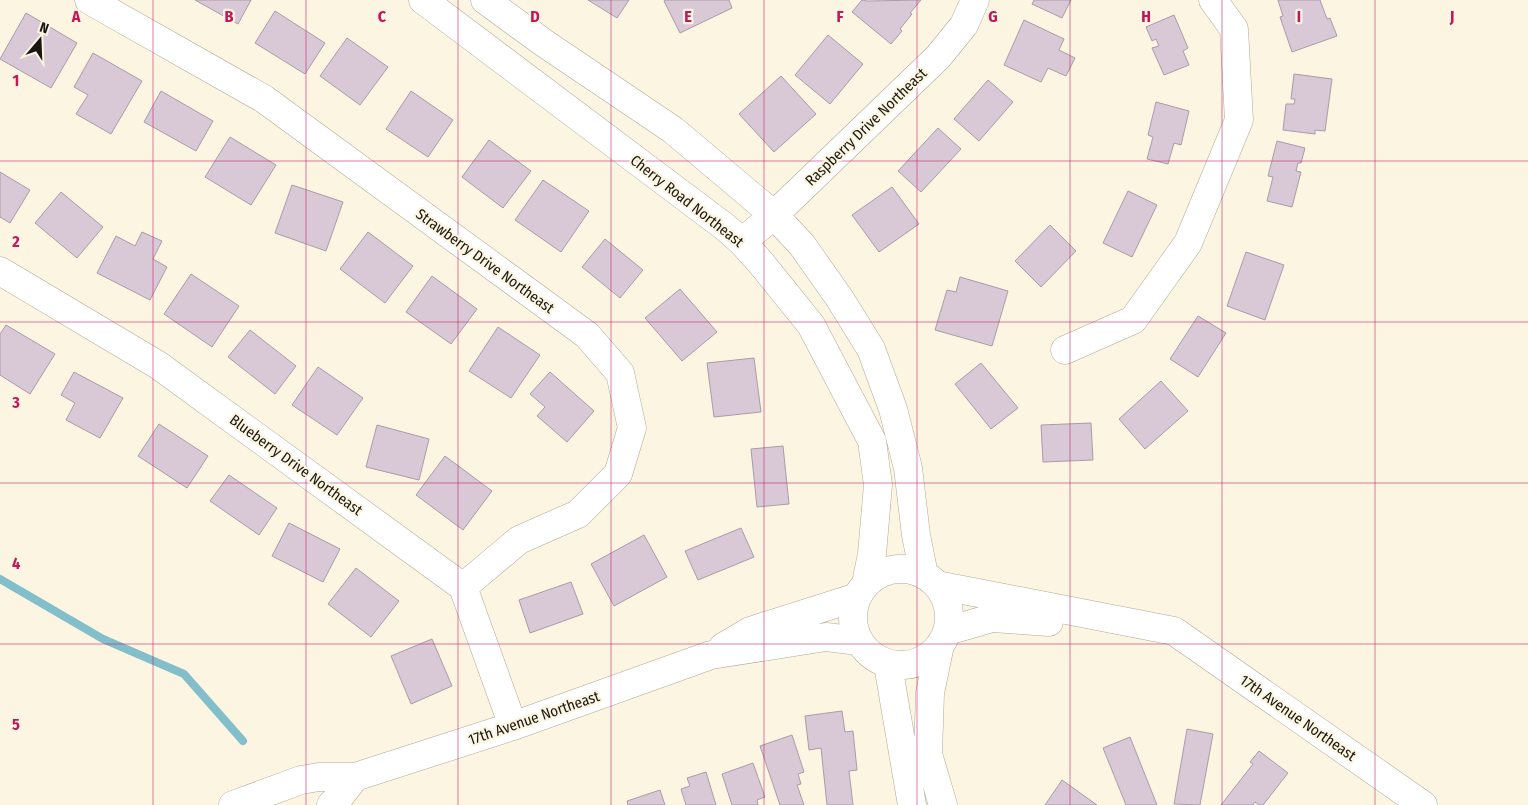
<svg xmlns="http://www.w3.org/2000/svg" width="1528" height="805" viewBox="0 0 1528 805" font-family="'Fira Sans Condensed',sans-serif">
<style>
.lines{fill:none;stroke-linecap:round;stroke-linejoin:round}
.stream{stroke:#83becb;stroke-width:8}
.building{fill:#d9c9d7;stroke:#ab9ba9}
.minor-casing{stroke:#b0a997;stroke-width:29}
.minor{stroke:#fff;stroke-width:28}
.grid{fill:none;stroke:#c2185b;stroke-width:1;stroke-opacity:0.55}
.labels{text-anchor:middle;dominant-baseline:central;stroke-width:4.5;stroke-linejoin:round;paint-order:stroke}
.street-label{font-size:15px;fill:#18160f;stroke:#fcf5e2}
.grid-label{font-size:16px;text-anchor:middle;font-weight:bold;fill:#c2185b;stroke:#fcf5e2;stroke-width:4.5;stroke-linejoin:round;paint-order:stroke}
</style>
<rect width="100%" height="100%" fill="#fcf5e2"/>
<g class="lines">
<path class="stream" d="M0,579l103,60 81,35 59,67"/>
</g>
<path class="building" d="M195,0h56l-13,24z
M588,0h41l-12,18z
M666,0h63l3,8 -52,25 -16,-32z
M862,0l5,1 54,-1 -11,13 2,1 -12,15 2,2 -11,13 -39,-32z
M1034,0h37l-9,18 -30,-14z
M1278,0h42l7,19 3,-1 7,18 -45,16 -12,-35 3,-1z
M275,11l50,32 -20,31 -50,-31z
M26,13l51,30 -26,45 -51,-29z
M1174,15l14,33 -5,3 6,14 -25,10 -12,-27 7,-2 -3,-7 -4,2 -6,-14z
M1024,20l40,19 -5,11 16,8 -9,18 -18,-8 -7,14 -37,-17z
M828,35l35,29 -33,40 -35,-29z
M347,38l41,29 -28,38 -40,-29z
M93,53l49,28 -31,53 -35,-20 12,-19 -14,-8z
M1294,74l38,5 -7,52 -10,-1v4l-32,-4 3,-26h8l1,-5h-4z
M781,76l35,38 -42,38 -35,-38z
M988,80l25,22 -34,39 -25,-22z
M161,91l52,30 -17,30 -52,-29z
M411,91l42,29 -25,37 -42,-28z
M1156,102l33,9 -8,34 -7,-2 -6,21 -21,-5 6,-22 -5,-2z
M938,128l23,21 -40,43 -23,-21z
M230,137l46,28 -25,40 -46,-28z
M489,140l42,31 -28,37 -41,-31z
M1277,141l28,7 -4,15h-3l-2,8 5,1 -9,35 -25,-6 6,-24 -5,-1z
M0,172l30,18 -20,33 -10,-6z
M543,180l46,31 -28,41 -46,-32z
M292,185l51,17 -17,49 -51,-18z
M892,187l27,37 -40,28 -27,-37z
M1128,191l29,14 -25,52 -29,-14z
M61,192l42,35 -26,31 -42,-35z
M1050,225l26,26 -35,36 -26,-26z
M142,232l20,9 -9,18 14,8 -17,33 -53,-27 19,-37 19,10z
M368,232l45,34 -28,37 -45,-34z
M605,239l38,31 -23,28 -38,-31z
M1246,252l38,13 -19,55 -38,-14z
M191,274l48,32 -27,41 -48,-33z
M432,276l45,33 -26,35 -45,-32z
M960,277l48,14 -16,55 -57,-16 12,-40 9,2z
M680,289l37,43 -35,29 -37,-43z
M1198,316l28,17 -28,44 -28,-18z
M6,325l49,29 -25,40 -30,-19v-41z
M498,327l42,28 -29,43 -42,-27z
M250,330l46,36 -21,28 -47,-37z
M754,358l7,54 -47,5 -7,-54z
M981,363l37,45 -27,21 -36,-45z
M318,367l45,31 -26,37 -45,-30z
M74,372l49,26 -23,40 -34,-18 9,-17 -14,-8z
M550,372l44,39 -27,31 -30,-26 8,-9 -15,-13z
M1161,381l27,30 -43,38 -26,-30z
M1091,423l2,37 -50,2 -2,-37z
M159,424l49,32 -21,32 -49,-32z
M377,425l52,14 -10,41 -53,-13z
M783,446l6,58 -32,3 -6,-58z
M445,456l47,35 -29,39 -47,-35z
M229,475l48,33 -18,27 -49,-34z
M289,523l51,26 -17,33 -51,-26z
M741,528l13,29 -56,23 -13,-29z
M644,535l23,42 -53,29 -23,-42z
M356,568l43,33 -28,36 -43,-33z
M571,582l12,32 -53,19 -11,-33z
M432,639l20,47 -41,18 -20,-48z
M842,711l3,21 8,-1 4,39 -8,1 4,34h-26l-6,-57 -12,2 -4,-34z
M1187,729l26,5 -13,71 -26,-1z
M792,735l12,37 -6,2 3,10 -4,1 7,20h-24l-20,-59z
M1130,737l27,68h-31l-23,-57z
M1259,751l29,22 -25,32h-4l-4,-3 -2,3h-32l32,-41 -3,-2z
M753,763l12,34 -8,3 1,5h-26l-10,-31z
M706,772l10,33h-30l-5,-16 9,-3 -3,-8z
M1062,780l35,25h-52z
M660,790l5,15h-37l-1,-4z"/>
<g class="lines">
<defs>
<path id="minor" d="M89,0l175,99 323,236 33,38 12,55 -14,46 -40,40 -59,26 -56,47
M423,0l302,227 17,15 19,21 50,62 61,116 6,44 -6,69 -6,30
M485,0l59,43 129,87 101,85 28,30 38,54 31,50 22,60 15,59 8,67 8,40
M742,242l32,-27 164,-158 26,-32 11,-25
M0,271l158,94 305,222 50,139
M1065,350l68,-30 55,-77 51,-123 -5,-91 -21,-29
M853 617a48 48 0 1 1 96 0a48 48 0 1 1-96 0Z
M937,585l237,46 249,174
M947,631l45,-13 57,4
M940,645l-10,48 -2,61 15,51
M723,647l27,-16 107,-34
M888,665l24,140
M233,805l68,-25 18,-3h36l158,-51 198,-71 115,-18 33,4
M331,805l10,-10 14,-18"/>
</defs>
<use href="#minor" class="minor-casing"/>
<use href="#minor" class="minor"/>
</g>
<path class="grid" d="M153,0v805M306,0v805M458,0v805M611,0v805M764,0v805M917,0v805M1070,0v805M1222,0v805M1375,0v805M0,161h1528M0,322h1528M0,483h1528M0,644h1528"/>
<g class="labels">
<g class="street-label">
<text transform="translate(866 127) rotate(-44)">Raspberry Drive Northeast</text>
<text transform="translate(687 201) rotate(38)">Cherry Road Northeast</text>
<text transform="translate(485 261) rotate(36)">Strawberry Drive Northeast</text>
<text transform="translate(296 465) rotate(36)">Blueberry Drive Northeast</text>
<text transform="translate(534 718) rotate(-19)">17th Avenue Northeast</text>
<text transform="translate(1298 718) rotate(35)">17th Avenue Northeast</text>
</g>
</g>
<g class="grid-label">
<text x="76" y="22">A</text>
<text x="229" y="22">B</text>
<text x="382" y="22">C</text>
<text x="535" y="22">D</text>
<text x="688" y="22">E</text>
<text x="840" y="22">F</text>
<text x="993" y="22">G</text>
<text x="1146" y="22">H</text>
<text x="1299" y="22">I</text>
<text x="1452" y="22">J</text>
<text x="16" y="86">1</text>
<text x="16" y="247">2</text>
<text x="16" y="408">3</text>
<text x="16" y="569">4</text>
<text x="16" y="730">5</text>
</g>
<g transform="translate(40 40) rotate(19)" stroke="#fcf5e2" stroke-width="4" paint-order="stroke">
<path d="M0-4L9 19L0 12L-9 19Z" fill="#18160f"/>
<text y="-8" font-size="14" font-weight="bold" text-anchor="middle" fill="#18160f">N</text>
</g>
</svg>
